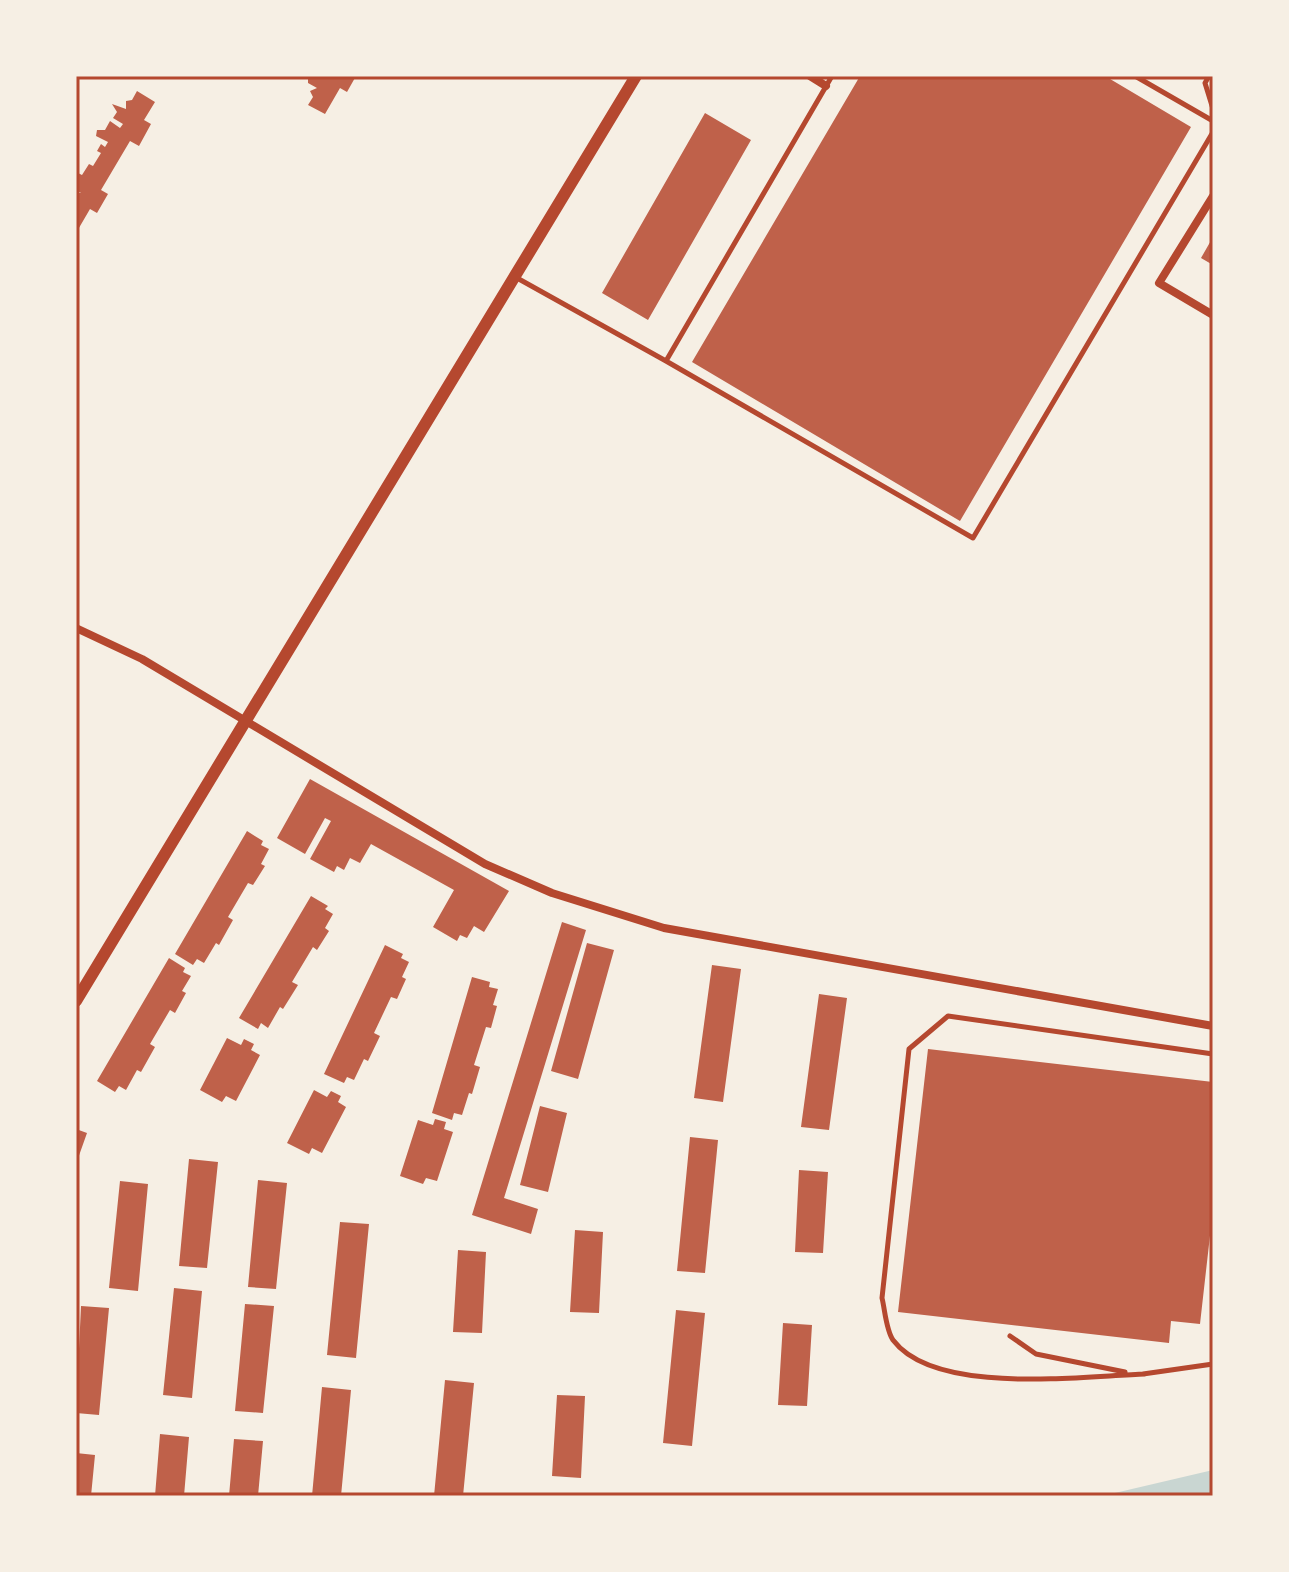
<svg xmlns="http://www.w3.org/2000/svg" width="1289" height="1572" viewBox="0 0 1289 1572" font-family="'PT Sans',sans-serif">
<style>
.water{fill:#c9d6d2}
.building{fill:#bf614a}
.lines{fill:none;stroke-linecap:round;stroke-linejoin:round}
.service{stroke:#b5482f;stroke-width:5}
.minor{stroke:#b5482f;stroke-width:8}
.tertiary{stroke:#b5482f;stroke-width:12}
.neatline{fill:none;stroke:#b5482f;stroke-width:3}
</style>
<rect width="100%" height="100%" fill="#f6efe4"/>
<path class="water" d="M1213,1470v23l-8,3h-103z"/>
<path class="building" d="M308,76h48l-9,16 -7,-4 -15,26 -17,-9 5,-8 -3,-6 7,-3 -9,-5z
M860,76h245l86,51 -231,394 -268,-159z
M137,91l18,11 -11,18 7,4 -12,22 -9,-5 -29,49 7,4 -11,19 -7,-4 -14,24v-40h5l-5,-3v-18l6,3 7,-11 4,2 8,-13 -4,-2 4,-7 4,3 3,-5 -12,-6 1,-6h8l5,-9 10,7 3,-4 -10,-6 4,-6 -5,-8 14,5v-8l6,-1z
M705,113l46,27 -103,180 -46,-27z
M1213,237v28l-12,-7z
M310,779l199,112 -25,41 -10,-6 -7,12 -7,-3 -3,6 -24,-14 21,-37 -83,-46 -11,19 -10,-5 -6,12 -7,-4 -3,6 -24,-13 21,-38 -6,-3 -20,36 -28,-16z
M247,831l16,10 -2,4 8,4 -8,15 4,2 -12,19 -5,-2 -20,34 5,3 -14,25 -3,-2 -12,20 -7,-4 -4,6 -18,-11z
M311,896l17,10 -3,3 8,5 -8,14 4,3 -12,19 -4,-3 -21,35 6,3 -15,24 -3,-2 -12,21 -7,-5 -3,6 -19,-11z
M562,922l24,8 -82,268 34,11 -7,25 -59,-19z
M587,943l27,7 -36,129 -27,-8z
M385,945l18,9 -2,4 8,4 -7,15 4,2 -9,20 -6,-2 -17,36 6,3 -12,25 -4,-2 -10,21 -7,-3 -3,6 -20,-9z
M169,958l16,10 -2,4 8,4 -9,15 4,2 -11,20 -5,-3 -20,34 5,3 -14,25 -4,-2 -11,20 -7,-4 -4,6 -18,-11z
M712,965l29,4 -18,133 -29,-4z
M472,977l18,5 -1,5 9,2 -5,16 4,1 -6,22 -5,-1 -12,38 6,2 -8,27 -3,-1 -7,22 -8,-2 -2,7 -20,-7z
M819,994l28,4 -18,132 -28,-3z
M227,1038l14,7 3,-6 10,5 -3,6 9,5 -24,46 -10,-5 -4,6 -22,-12z
M928,1049l285,33v127l-13,115 -29,-3 -2,22 -271,-31z
M314,1090l13,7 4,-6 10,5 -3,6 8,5 -24,46 -10,-5 -3,6 -22,-11z
M540,1106l27,7 -19,79 -28,-7z
M435,1119l11,3 -2,7 9,3 -16,49 -11,-3 -3,6 -23,-8 18,-56 15,5z
M76,1129l11,4 -11,31z
M690,1137l28,3 -13,133 -28,-2z
M189,1159l29,3 -11,106 -28,-2z
M799,1170l29,2 -5,81 -28,-1z
M258,1180l29,3 -11,106 -28,-2z
M120,1181l28,3 -10,107 -29,-3z
M340,1222l29,2 -13,134 -29,-3z
M575,1230l28,2 -4,81 -29,-1z
M458,1250l28,2 -4,81 -29,-1z
M174,1288l28,3 -10,107 -29,-3z
M245,1304l29,2 -11,107 -28,-2z
M81,1306l28,2 -10,107 -23,-2z
M676,1310l29,3 -13,133 -29,-3z
M783,1323l29,2 -5,81 -29,-1z
M445,1380l29,3 -11,113h-29z
M322,1387l29,3 -10,106h-29z
M557,1395l28,1 -4,82 -29,-2z
M160,1434l29,3 -5,59h-29z
M234,1439l29,2 -5,55h-29z
M76,1453l19,2 -4,41h-15z"/>
<g class="lines">
<path class="service" d="M832,76l-166,285 307,177 240,-406
M1135,76l78,45
M1209,76l-4,7 8,26
M517,278l149,83
M1010,1336l26,18 89,18
M1143,1374l70,-10
M1145,1374c-64,2 -210,22 -252,-34 -7,-10 -8,-30 -11,-42l27,-249 39,-33 265,38"/>
<path class="minor" d="M810,76l16,10
M1213,196l-54,87 54,32
M76,628l66,31 343,205 67,29 112,35 549,98"/>
<path class="tertiary" d="M76,1001l560,-925"/>
</g>
<rect width="1289" height="1572" fill="none" stroke="#f6efe4" stroke-width="156"/>
<rect x="78" y="78" width="1133" height="1416" class="neatline"/>
</svg>
